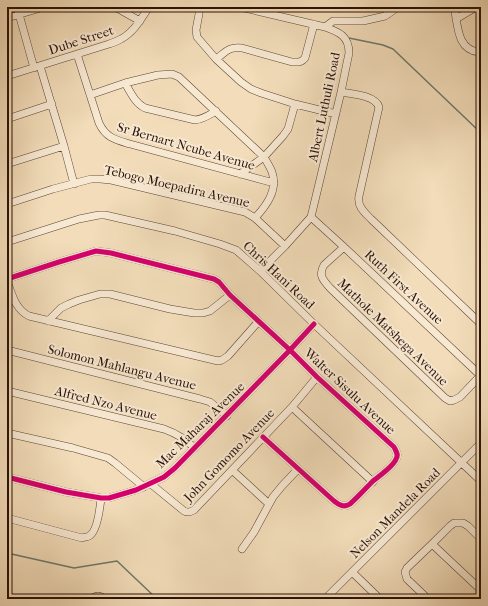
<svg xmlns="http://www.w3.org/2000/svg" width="488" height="606" viewBox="0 0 488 606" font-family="'IM FELL French Canon',serif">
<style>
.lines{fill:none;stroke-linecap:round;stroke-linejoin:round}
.stream{stroke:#6e786a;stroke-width:1.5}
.minor-casing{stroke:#5c4432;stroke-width:8}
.minor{stroke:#f7e8d2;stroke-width:7}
.cycleway-casing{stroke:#f7e8d2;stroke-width:8}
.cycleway{stroke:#d6006c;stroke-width:5}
.labels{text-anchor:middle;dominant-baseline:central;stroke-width:4;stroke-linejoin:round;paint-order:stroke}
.street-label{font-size:13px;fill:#2a1105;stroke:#f7e8d2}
</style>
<rect width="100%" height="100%" fill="#f2dcb9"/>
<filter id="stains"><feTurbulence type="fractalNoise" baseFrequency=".005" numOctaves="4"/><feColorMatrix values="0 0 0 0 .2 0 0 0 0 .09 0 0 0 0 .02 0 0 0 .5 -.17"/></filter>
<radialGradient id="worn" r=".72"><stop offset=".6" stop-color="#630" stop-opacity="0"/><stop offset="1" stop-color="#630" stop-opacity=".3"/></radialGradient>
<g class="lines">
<path class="stream" d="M349,38l34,7 10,4 88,84
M7,553l67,15 43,-7 40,38"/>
<defs>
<path id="minor" d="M17,7l17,61
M115,7l25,14
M199,7v7l-3,16 1,7 19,22 25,23 10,7 10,4 34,11 41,10
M240,7l85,20c14,5 24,9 24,26l-8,39 -30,125 -26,29 -25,25
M454,7c4,16 2,43 25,45l2,3
M7,18l37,-11
M456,19l20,-12
M325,27l8,-6h30l22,-5 13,-9
M77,54l22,69c7,15 17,17 31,21l144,39
M216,59c10,-7 13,-13 26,-11l50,14c6,0 9,1 13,-4l9,-34
M40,66l24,80 10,38
M7,76l102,-32c4,-1 8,-3 12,-5 13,-7 20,-20 28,-32
M125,83c6,10 10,20 20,25l50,12c9,-1 14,-5 21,-9
M341,92c11,2 34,3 38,15l-20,89c-2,10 5,16 12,23l110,105
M90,95l35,-12 33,-8 14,-1 7,3 85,80c3,5 6,10 8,15 6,18 -5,33 -17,46
M7,119l45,-15
M7,164l57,-18
M240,174l24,-17 19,-21 5,-7 7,-25
M7,204l46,-15 38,-10h9l11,1 134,32 10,6 30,28
M311,217l33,30 137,129
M7,242l72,-23 20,-4h6l70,16 45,13 16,6 24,21 54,53 167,157
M344,247l-20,18c-6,10 -1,15 6,23l115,110 5,3 4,-1 6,-3 21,-22
M7,279l52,-17 37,-11 15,2 103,26 5,3 11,13 60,55 27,27 77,70c2,4 5,8 2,12 -2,7 -17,17 -23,22 -8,8 -15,16 -23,23 -6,4 -11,1 -16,-3l-71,-64
M7,281c5,13 8,28 22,35l189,45 4,-1 6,-4 30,-34
M48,321l13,-13 8,-4 10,-4 21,-6h10l60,15 24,4h9l7,-2 20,-16
M7,350l193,49 10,3 17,14
M7,391l157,38c14,5 20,10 31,19
M292,407l81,75
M7,433l66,15 35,10 7,5 29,24
M232,470l37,34
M7,477l59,15 35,6h8l27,-8 28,-13 11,-9 115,-118 24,-26
M151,484l33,27c4,2 6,1 10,-1l98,-103 25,-30
M7,518l75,20c1,-1 6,-1 7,-2 8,-4 11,-28 12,-38
M432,544l49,46
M242,549l12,-17 19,-35 9,-11 16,-17
M352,572l28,27
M91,599c5,-4 9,-4 14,0
M325,599l156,-156
M428,599l-21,-20 -2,-7 2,-4 25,-24 18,-18 4,-3h9l5,3 13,13"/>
</defs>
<use href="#minor" class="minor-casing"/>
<use href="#minor" class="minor"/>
<defs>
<path id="cycleway" d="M7,279l52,-17 37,-11 15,2 103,26 5,3 11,13 60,55 27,27 77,70c2,4 5,8 2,12 -2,7 -17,17 -23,22 -8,8 -15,16 -23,23 -6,4 -11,1 -16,-3l-71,-64
M7,477l59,15 35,6h8l27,-8 28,-13 11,-9 115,-118 24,-26"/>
</defs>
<use href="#cycleway" class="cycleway-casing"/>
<use href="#cycleway" class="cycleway"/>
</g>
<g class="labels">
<g class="street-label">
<text transform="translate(81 40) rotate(-18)">Dube Street</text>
<text transform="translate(324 107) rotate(-78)">Albert Luthuli Road</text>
<text transform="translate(186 146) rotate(16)">Sr Bernart Ncube Avenue</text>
<text transform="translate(177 186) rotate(13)">Tebogo Moepadira Avenue</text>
<text transform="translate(279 275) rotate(43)">Chris Hani Road</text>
<text transform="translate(404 287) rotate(43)">Ruth First Avenue</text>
<text transform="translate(393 332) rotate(44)">Mathole Matshega Avenue</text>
<text transform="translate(122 367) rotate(14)">Solomon Mahlangu Avenue</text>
<text transform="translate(350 391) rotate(43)">Walter Sisulu Avenue</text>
<text transform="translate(106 403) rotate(14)">Alfred Nzo Avenue</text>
<text transform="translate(200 425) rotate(-44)">Mac Maharaj Avenue</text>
<text transform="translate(229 455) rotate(-46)">John Gomomo Avenue</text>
<text transform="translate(395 513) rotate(-45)">Nelson Mandela Road</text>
</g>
</g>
<rect width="488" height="606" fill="none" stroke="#f2dcb9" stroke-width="24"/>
<rect x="8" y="8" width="472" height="590" fill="none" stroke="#2a1105" stroke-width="2"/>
<rect x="12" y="12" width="464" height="582" fill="none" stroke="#2a1105"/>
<rect width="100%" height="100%" filter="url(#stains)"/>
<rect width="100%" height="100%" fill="url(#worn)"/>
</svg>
